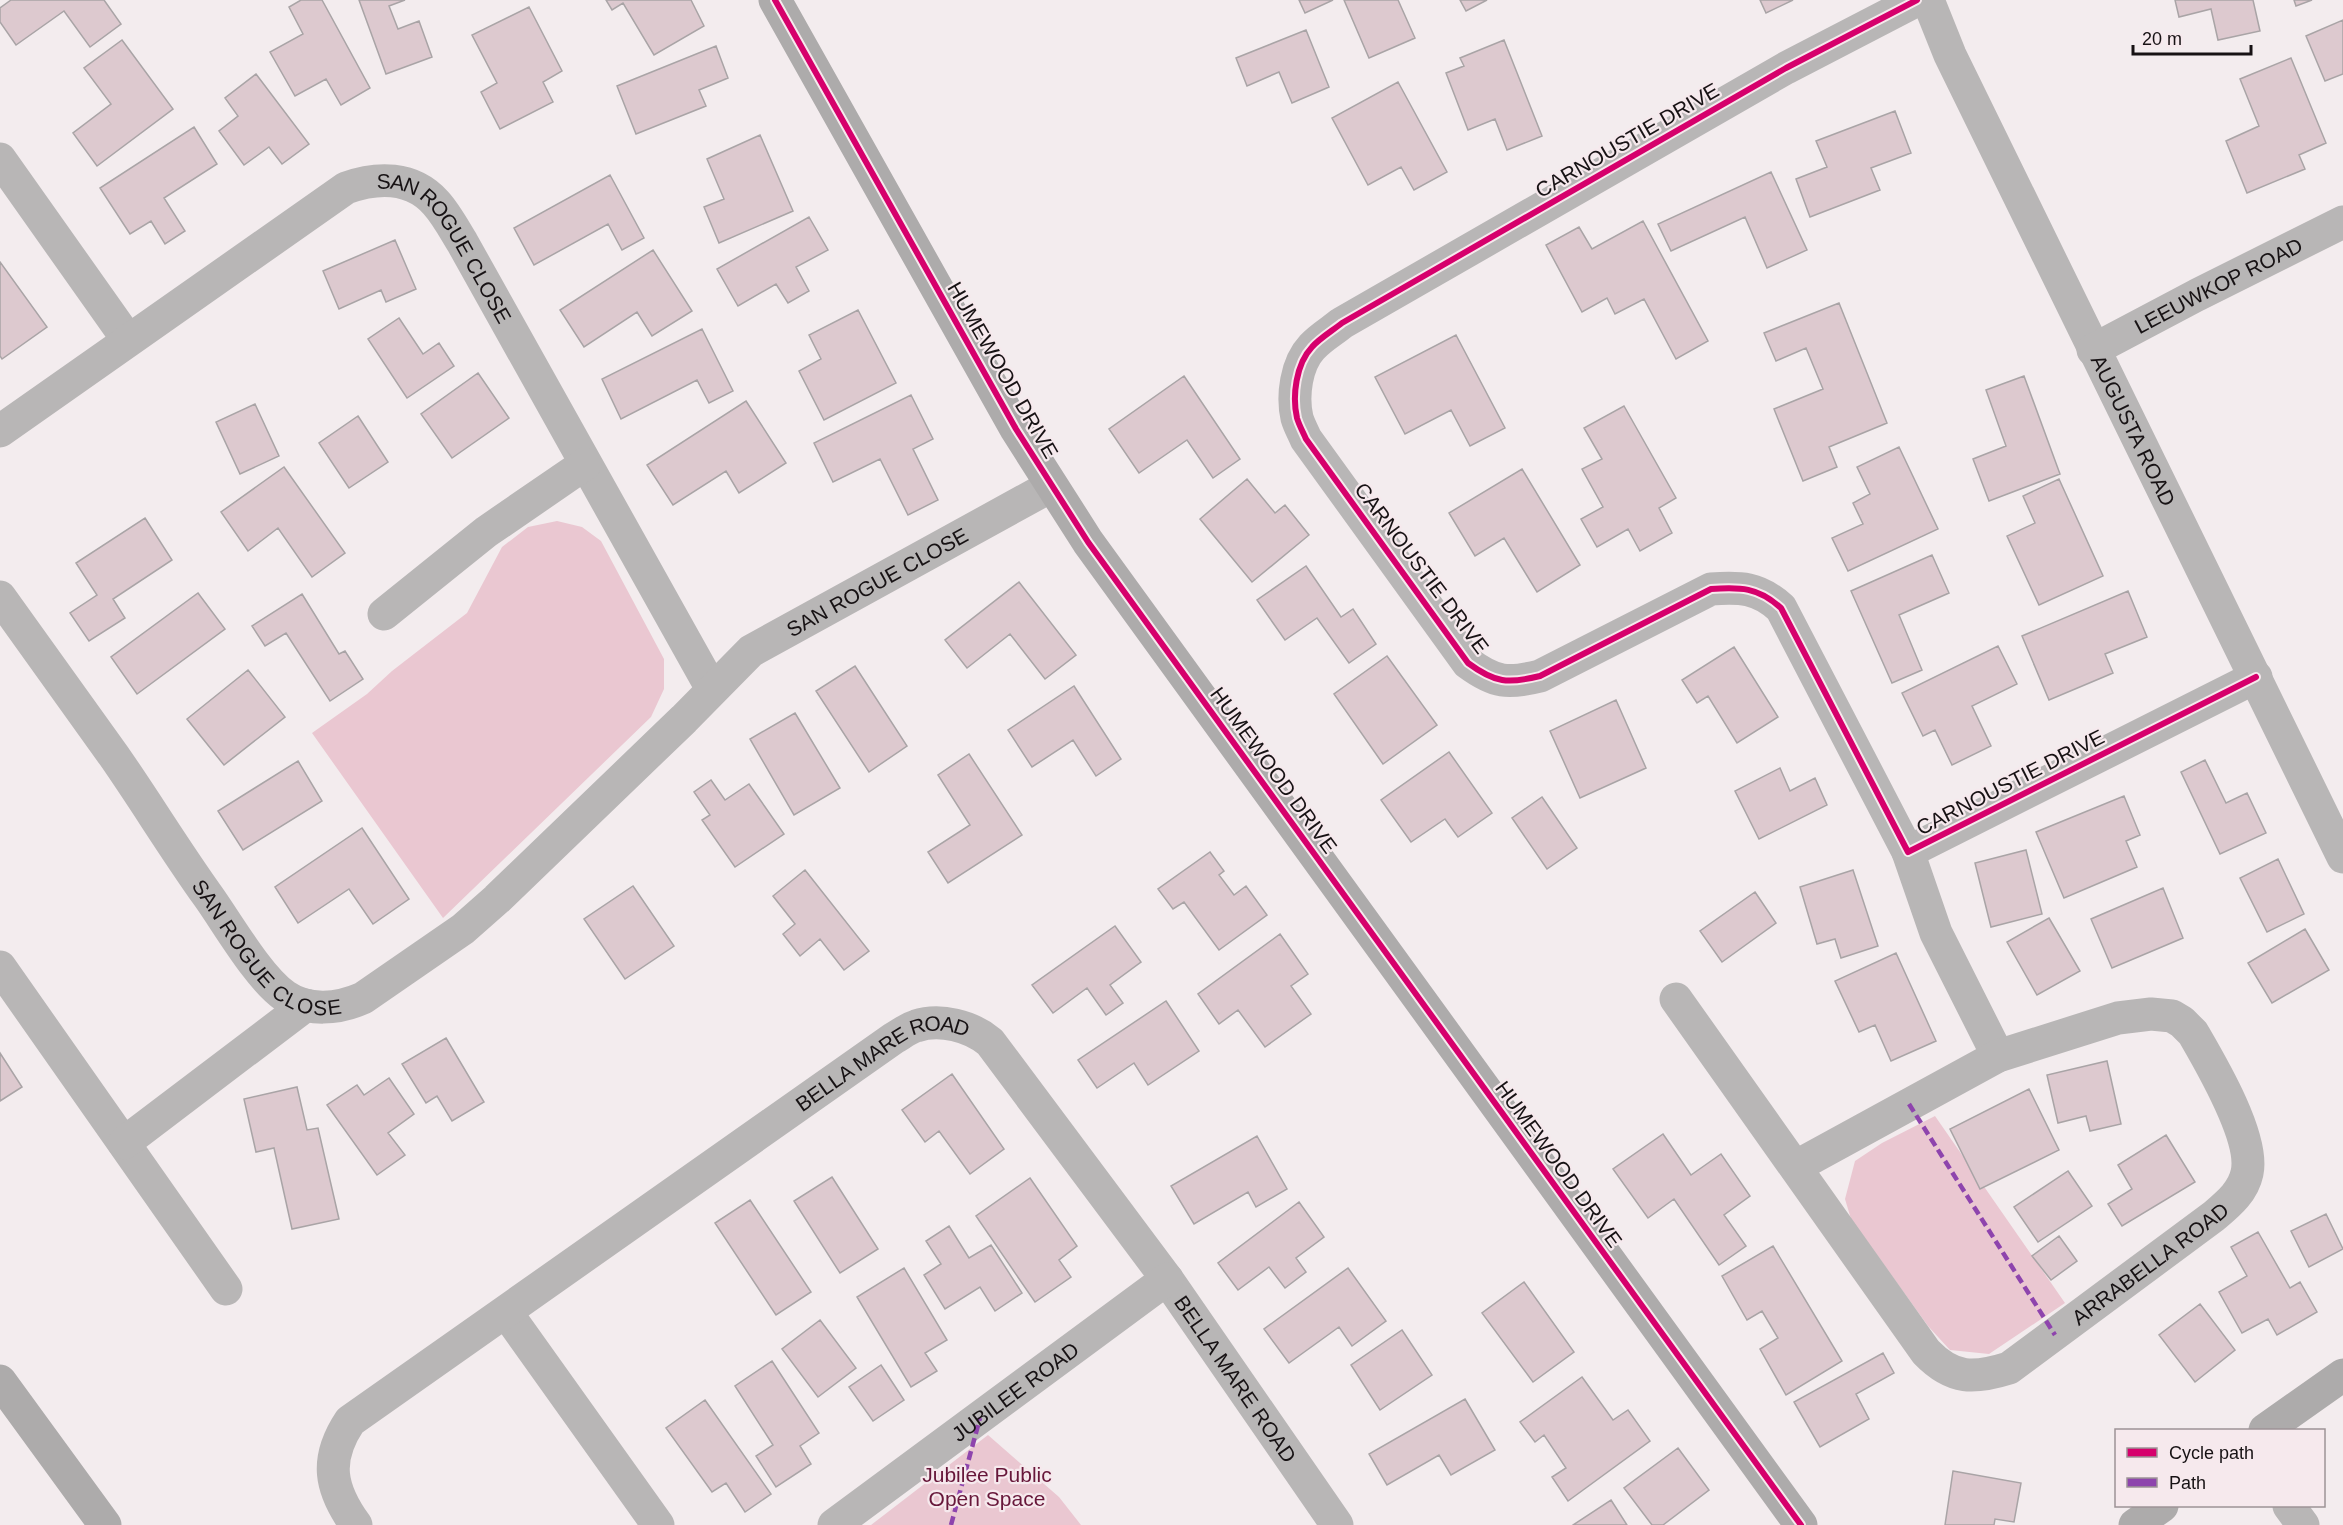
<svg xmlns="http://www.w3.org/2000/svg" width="2343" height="1525" viewBox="0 0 2343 1525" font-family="Arial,sans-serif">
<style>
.green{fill:#eac7d1}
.building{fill:#ddc9cf;stroke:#a9a4a6;stroke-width:1.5}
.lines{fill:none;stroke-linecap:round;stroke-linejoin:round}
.street{stroke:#b8b6b6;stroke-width:33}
.secondary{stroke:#adabab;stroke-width:33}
.quiet{stroke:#8e44ad;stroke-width:4.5;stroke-dasharray:9 4.5;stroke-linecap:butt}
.cycleway-casing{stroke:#f6e9ed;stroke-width:10}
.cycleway{stroke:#d6006c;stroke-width:6}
.labels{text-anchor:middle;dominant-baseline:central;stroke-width:4.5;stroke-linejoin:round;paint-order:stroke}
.street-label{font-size:21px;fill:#171214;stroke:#f6e9ed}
.park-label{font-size:21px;fill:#67173a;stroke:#f6e9ed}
</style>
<rect width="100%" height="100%" fill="#f3ecee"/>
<path class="green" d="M557,521l25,6 19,14 63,118v30l-13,28 -208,201 -131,-185 55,-39 25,-23 75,-58 35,-66 26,-20z
M1935,1116l130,187 -76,51 -39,-4 -22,-24 -77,-107 -6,-20 10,-38 27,-18z
M988,1435l71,62 22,28h-210z"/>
<path class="building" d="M11,0h93l17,24 -31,23 -26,-36 -48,34 -16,-23v-14z
M301,0h21l48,88 -29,17 -15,-26 -31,17 -25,-44 33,-18 -14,-27z
M359,0h46l-16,6 9,23 21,-8 13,36 -46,17z
M606,0h85l13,26 -50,29 -31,-52 -11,7z
M1299,0h34l-28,13z
M1344,0h54l17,38 -46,20z
M1460,0h27l-21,11z
M1760,0h33l-27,13z
M2175,0h78l7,31 -42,9 -7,-31 -32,8z
M2294,0h18l-16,6z
M529,7l33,64 -19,11 10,20 -53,27 -19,-37 16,-9 -25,-48z
M2343,20v54l-18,7 -19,-45z
M1306,30l23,57 -37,16 -13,-31 -32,14 -11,-28z
M122,40l51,69 -76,57 -24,-33 38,-29 -27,-36z
M1504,40l38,96 -35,14 -12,-31 -27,11 -22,-57 18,-7 -4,-8z
M716,46l12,32 -29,12 7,16 -70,28 -19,-48z
M2291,58l35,85 -27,12 6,14 -58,24 -21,-52 33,-15 -19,-47z
M256,74l53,70 -27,20 -13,-17 -25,18 -25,-34 19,-15 -13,-18z
M1398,82l49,90 -33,18 -13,-23 -33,18 -36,-67z
M1895,111l16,42 -40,15 9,22 -70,27 -14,-38 31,-12 -11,-26z
M194,127l23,37 -53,34 21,33 -20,13 -14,-23 -21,13 -30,-46z
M760,135l33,76 -74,32 -15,-36 20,-8 -17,-40z
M1771,172l36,78 -40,18 -22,-51 -74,34 -13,-27z
M610,175l34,63 -22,12 -14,-26 -74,41 -20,-37z
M809,217l19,33 -32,17 13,24 -21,12 -12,-19 -38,22 -21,-37z
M1643,221l65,120 -32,18 -32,-60 -29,15 -8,-16 -25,14 -36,-67 33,-18 13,22z
M395,240l21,49 -30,13 -5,-12 -42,19 -16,-38z
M653,250l39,61 -40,25 -15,-24 -53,35 -24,-37z
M0,262l47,65 -45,32 -2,-3z
M1839,303l48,120 -58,24 8,20 -34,14 -29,-72 49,-20 -17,-41 -30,13 -12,-28z
M858,310l38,73 -72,37 -25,-49 22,-12 -12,-24z
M399,318l24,36 16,-11 15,23 -47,32 -39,-59z
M702,329l31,62 -24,12 -12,-23 -76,39 -19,-40z
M1456,335l49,93 -35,18 -19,-36 -46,24 -30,-57z
M478,373l31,45 -57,40 -31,-44z
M1184,376l56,83 -27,19 -26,-38 -48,33 -30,-44z
M2024,376l36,98 -71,27 -16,-42 33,-13 -20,-56z
M911,395l22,44 -20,10 25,51 -30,15 -28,-56 -47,23 -19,-39z
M746,401l40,62 -47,30 -13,-22 -53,34 -26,-40z
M255,404l24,52 -39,18 -24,-52z
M1624,406l52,92 -17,10 13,25 -32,18 -12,-22 -31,18 -16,-28 22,-12 -21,-38 20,-10 -18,-31z
M358,416l30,46 -39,26 -30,-45z
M1899,447l39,82 -90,42 -16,-33 31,-14 -10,-21 17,-9 -13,-27z
M284,467l61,86 -33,24 -34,-49 -30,23 -27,-39z
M1522,469l58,96 -43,27 -33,-54 -29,18 -26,-43z
M1247,479l28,34 10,-8 24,30 -57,47 -52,-63z
M2059,479l44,97 -64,29 -32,-69 28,-13 -12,-27z
M145,518l27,42 -59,39 12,19 -36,23 -19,-28 27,-18 -21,-32z
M1932,555l17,38 -50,22 23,55 -30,13 -41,-92z
M1306,566l35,51 12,-8 23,35 -27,19 -32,-45 -32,22 -28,-40z
M1019,582l57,73 -31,24 -35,-45 -43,34 -22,-28z
M2128,591l19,46 -42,17 8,19 -64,27 -27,-64z
M198,593l27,36 -88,65 -26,-37z
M302,594l37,60 6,-3 18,28 -33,22 -44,-68 -21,13 -13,-20z
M1998,646l19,38 -45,22 19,40 -39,19 -17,-35 -12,6 -21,-43z
M1734,647l44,70 -41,26 -29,-47 -11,7 -15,-23z
M1387,656l50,69 -54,39 -49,-70z
M855,666l52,80 -38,26 -53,-81z
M248,670l37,47 -61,48 -37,-46z
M1074,686l47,73 -25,17 -23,-36 -41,27 -24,-37z
M1616,700l30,68 -66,30 -30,-67z
M795,713l45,75 -46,27 -44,-76z
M1449,752l43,61 -34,24 -13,-18 -34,23 -30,-42z
M969,754l53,81 -74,48 -20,-31 42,-27 -32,-50z
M2205,760l21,43 21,-10 19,40 -46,21 -39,-82z
M298,761l24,40 -79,49 -25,-39z
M1780,768l10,23 25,-13 12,27 -68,34 -24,-48z
M711,780l14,20 24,-16 35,50 -49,33 -33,-47 8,-5 -16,-23z
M2124,796l16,39 -14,6 11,26 -73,31 -28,-66z
M1542,797l35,51 -30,21 -35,-51z
M362,828l47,71 -36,25 -24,-35 -51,34 -23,-36z
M2026,850l16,64 -51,13 -16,-64z
M1210,852l14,19 -5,4 15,20 12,-9 21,29 -48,35 -35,-48 -11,7 -15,-20z
M2278,859l26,55 -37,18 -27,-54z
M805,870l64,81 -25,19 -24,-31 -20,17 -17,-22 12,-10 -22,-28z
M1853,870l25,76 -37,12 -6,-19 -18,5 -17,-57z
M633,886l41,60 -49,33 -41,-60z
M2163,888l20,50 -71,30 -21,-49z
M1755,892l21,31 -54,39 -22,-31z
M2049,918l31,53 -43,24 -30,-53z
M1115,926l26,36 -31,23 13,18 -17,12 -19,-27 -34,25 -21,-28z
M2305,929l24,41 -57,33 -24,-40z
M1280,934l28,40 -17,12 20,28 -46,33 -27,-37 -19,14 -21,-30z
M1896,953l40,88 -45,20 -16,-36 -16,7 -24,-51z
M1166,1001l33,50 -51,34 -14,-22 -37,25 -19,-28z
M446,1038l38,64 -32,19 -15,-25 -11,7 -24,-39z
M0,1053l22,34 -22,14z
M2107,1061l14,63 -31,7 -4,-15 -28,7 -11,-48z
M952,1074l52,75 -34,25 -31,-43 -14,11 -23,-32z
M389,1078l25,36 -26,19 17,22 -28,20 -50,-70 30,-20 7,10z
M297,1087l10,43 11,-2 21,91 -47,10 -18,-81 -18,4 -12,-53z
M2029,1089l30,61 -79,39 -30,-60z
M1663,1134l28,41 30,-21 29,42 -26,19 22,31 -27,19 -45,-66 -26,19 -35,-49z
M2166,1135l29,47 -73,44 -14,-22 24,-15 -14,-24z
M1257,1136l30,53 -31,18 -8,-15 -54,32 -23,-38z
M2068,1171l24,35 -54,36 -24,-35z
M832,1177l46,72 -38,24 -46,-72z
M1030,1178l47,68 -18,14 12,17 -36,25 -59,-86z
M750,1200l61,92 -35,23 -61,-92z
M1299,1202l25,35 -28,21 10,14 -21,16 -16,-21 -31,23 -20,-27z
M2326,1214l17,35 -34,18 -18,-36z
M949,1226l20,32 22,-13 31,48 -27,18 -15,-24 -35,22 -21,-34 17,-11 -15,-23z
M2258,1232l32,56 10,-6 17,30 -40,23 -9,-16 -26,14 -23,-41 28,-16 -16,-29z
M2059,1236l18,25 -26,19 -19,-24z
M1773,1246l69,115 -56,34 -26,-46 18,-11 -16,-27 -15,9 -25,-44z
M904,1268l43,72 -22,13 12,18 -26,16 -54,-90z
M1348,1268l38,53 -34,25 -13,-19 -50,36 -25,-34z
M1524,1282l50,70 -41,30 -51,-69z
M2200,1304l35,46 -40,32 -36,-47z
M820,1320l36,48 -38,29 -36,-48z
M1402,1330l30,45 -52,35 -29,-45z
M1883,1353l11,20 -38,21 13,25 -49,28 -26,-45z
M772,1361l47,72 -19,13 11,18 -35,23 -20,-31 17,-11 -38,-59z
M881,1365l23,35 -31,21 -24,-34z
M1582,1377l31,43 15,-10 22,31 -82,60 -16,-24 14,-9 -22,-33 -9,7 -15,-20z
M1465,1399l30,51 -44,25 -12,-20 -52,30 -18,-31z
M705,1400l66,94 -26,18 -19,-29 -14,9 -46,-64z
M1678,1448l31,42 -46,35h-11l-28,-37z
M1953,1471l68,12 -7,39 -19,-3 -1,6h-49z
M1611,1500l16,25h-54z"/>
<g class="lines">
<g class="street">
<path d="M1917,0l-131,68 -444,255c-10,8 -22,15 -30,24 -16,17 -20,49 -15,71 2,7 6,14 9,21l162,224c27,20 40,21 72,13l171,-87c29,-2 47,-2 70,19l127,244 348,-175"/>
<path id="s1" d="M1928,0l22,55 393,802"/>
<path d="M0,159l128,181"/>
<path id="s2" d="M2093,350l104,-55 146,-73"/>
<path id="s3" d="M0,431l346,-243c31,-11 66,-12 90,15 10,11 18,26 26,39l250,447"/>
<path id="s4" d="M0,597c38,53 76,106 114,159 32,46 61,94 94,140 20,28 50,81 77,100 23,16 53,13 78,2l100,-69 34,-30 187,-180 67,-68 300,-165"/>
<path d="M384,614l102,-82 99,-68"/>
<path d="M1908,852l28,81 62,123"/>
<path d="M0,967l226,322"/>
<path id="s5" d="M1676,999l250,353c27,28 48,27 83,16l205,-152c14,-12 29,-24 33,-43 8,-35 -36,-109 -54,-140l-11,-11 -10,-6 -21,-2 -33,4 -120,38 -203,111"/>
<path d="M124,1143l182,-138"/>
<path d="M506,1312l152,213"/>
<path d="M2289,1506l14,19"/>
<path id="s6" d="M356,1525c-26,-36 -32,-65 -6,-104l544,-383c7,-4 15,-10 22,-12 24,-8 55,0 74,16l177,237 170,246"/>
<path id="s7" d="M834,1525l333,-246"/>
</g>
<path class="secondary" d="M775,0l241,429 72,113 713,983
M0,1381l105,144
M2265,1430l78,-55
M2135,1525l27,-19"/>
<path class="quiet" d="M1909,1104l146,231
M951,1525l29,-107"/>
<defs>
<path id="cycleway" d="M775,0l241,429 72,113 713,983
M1917,0l-131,68 -444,255c-10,8 -22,15 -30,24 -16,17 -20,49 -15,71 2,7 6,14 9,21l162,224c27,20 40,21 72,13l171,-87c29,-2 47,-2 70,19l127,244 348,-175"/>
</defs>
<use href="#cycleway" class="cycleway-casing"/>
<use href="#cycleway" class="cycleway"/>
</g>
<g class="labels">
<g class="street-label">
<text transform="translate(1627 140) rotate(-30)">CARNOUSTIE DRIVE</text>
<text stroke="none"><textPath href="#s3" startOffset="556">SAN ROGUE CLOSE</textPath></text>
<text stroke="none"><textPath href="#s2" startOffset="141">LEEUWKOP ROAD</textPath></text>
<text transform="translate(1003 370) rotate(60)">HUMEWOOD DRIVE</text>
<text stroke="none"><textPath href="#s1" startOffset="477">AUGUSTA ROAD</textPath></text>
<text transform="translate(1422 568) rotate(53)">CARNOUSTIE DRIVE</text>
<text stroke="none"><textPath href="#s4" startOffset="1238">SAN ROGUE CLOSE</textPath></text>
<text transform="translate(1274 770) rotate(54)">HUMEWOOD DRIVE</text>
<text transform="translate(2010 782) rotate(-27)">CARNOUSTIE DRIVE</text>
<text stroke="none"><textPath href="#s4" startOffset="448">SAN ROGUE CLOSE</textPath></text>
<text stroke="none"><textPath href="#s6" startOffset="759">BELLA MARE ROAD</textPath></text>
<text transform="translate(1559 1164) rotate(54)">HUMEWOOD DRIVE</text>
<text stroke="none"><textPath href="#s5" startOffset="699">ARRABELLA ROAD</textPath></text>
<text stroke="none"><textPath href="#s6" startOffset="1299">BELLA MARE ROAD</textPath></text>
<text stroke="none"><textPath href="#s7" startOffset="225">JUBILEE ROAD</textPath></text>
</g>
<g class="park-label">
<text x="987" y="1474">Jubilee Public<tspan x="987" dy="24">Open Space</tspan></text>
</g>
</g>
<rect x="2115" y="1429" width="210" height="78" fill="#f6e9ed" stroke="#9d9396" stroke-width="1.5"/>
<rect x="2127" y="1448" width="30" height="9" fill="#d6006c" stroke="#9d9396" stroke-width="1.5"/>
<text x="2169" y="1459" font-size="18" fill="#171214">Cycle path</text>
<rect x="2127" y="1478" width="30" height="9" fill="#8e44ad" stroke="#9d9396" stroke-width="1.5"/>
<text x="2169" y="1489" font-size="18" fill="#171214">Path</text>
<path d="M2133 45v9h118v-9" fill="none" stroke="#171214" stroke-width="3"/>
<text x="2142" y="45" font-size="18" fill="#171214" stroke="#f6e9ed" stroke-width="4.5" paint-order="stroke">20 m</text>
</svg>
